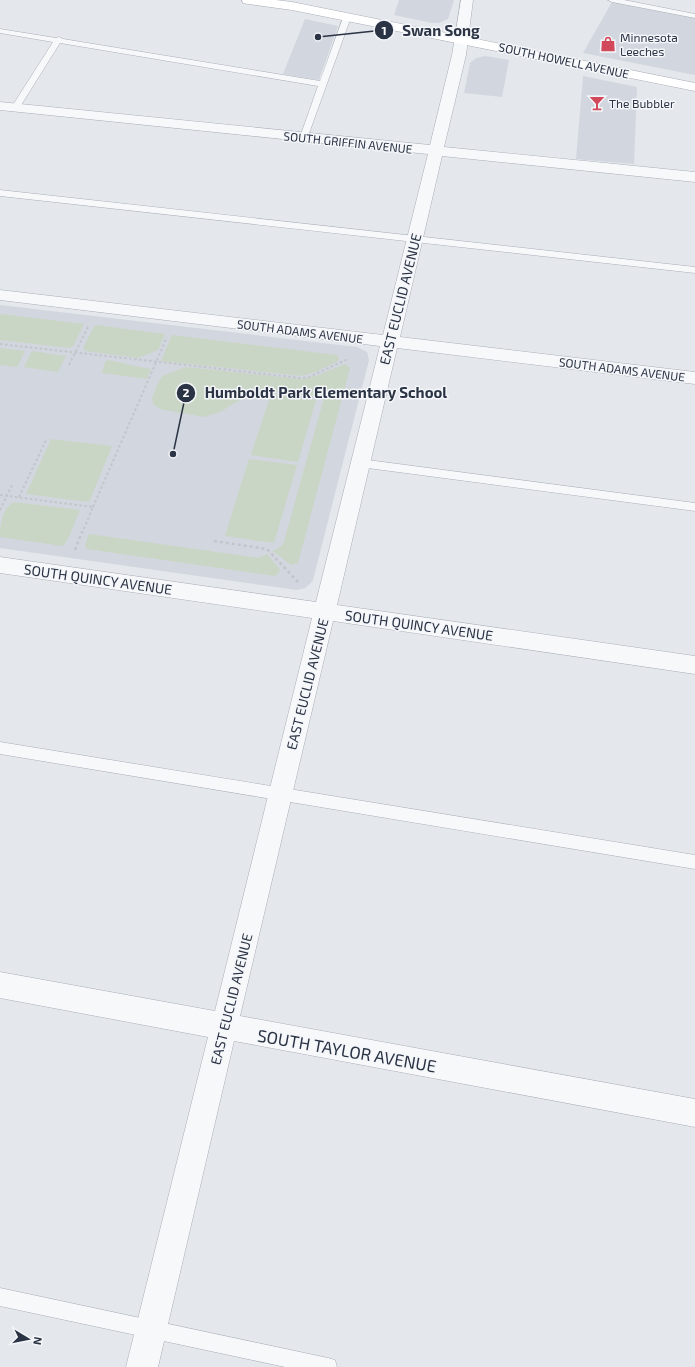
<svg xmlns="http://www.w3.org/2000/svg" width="695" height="1367" viewBox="0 0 695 1367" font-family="'Exo 2',sans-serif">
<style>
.built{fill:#d2d6de}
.green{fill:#c9d6c5}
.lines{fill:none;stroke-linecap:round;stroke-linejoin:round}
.lane-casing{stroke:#a9aeb7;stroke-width:1}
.street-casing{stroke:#a9aeb7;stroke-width:1}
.secondary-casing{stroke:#a9aeb7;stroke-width:1}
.path-far1{stroke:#c2c5cb;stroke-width:2;stroke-dasharray:2.5 2.5;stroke-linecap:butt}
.path{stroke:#c2c5cb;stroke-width:2.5;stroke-dasharray:3 3;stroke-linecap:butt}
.lane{fill:#f7f8fa;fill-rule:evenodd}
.street{fill:#f7f8fa;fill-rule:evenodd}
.secondary{fill:#fff;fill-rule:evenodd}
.labels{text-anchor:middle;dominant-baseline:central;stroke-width:3;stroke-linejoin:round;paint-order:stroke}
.far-poi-label{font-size:12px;fill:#2b3445;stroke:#f4f6f9;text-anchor:start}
.far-street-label{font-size:12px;fill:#2b3445;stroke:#f4f6f9}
.street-label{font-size:14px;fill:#2b3445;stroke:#f4f6f9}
.near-street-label{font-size:17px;fill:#2b3445;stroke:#f4f6f9}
.leader{fill:none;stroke:#2b3445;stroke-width:1.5}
.callout-dot{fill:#2b3445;stroke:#f4f6f9;stroke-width:1.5}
.mark-label{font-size:12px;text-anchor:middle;font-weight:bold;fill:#fff}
.callout-label{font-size:15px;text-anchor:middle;font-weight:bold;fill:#2b3445;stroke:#f4f6f9;stroke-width:3;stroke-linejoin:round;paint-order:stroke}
</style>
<rect width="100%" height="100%" fill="#e4e7ec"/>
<path class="built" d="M399,0h55l-6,19 -9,4h-7l-38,-8z
M612,2l83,16v57l-112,-22z
M305,19l33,7 -19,54 -36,-6z
M485,56l24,4 -7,37 -38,-4 6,-30 6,-5z
M583,76l54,11 -3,77 -58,-5z
M0,305l357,42 10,5 2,8 -56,220 -3,4 -5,4 -8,2 -297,-42z"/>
<path class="green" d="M0,314l84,10 -11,22 -4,2 -69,-8z
M95,325l70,9 -7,16 -20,8 -52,-7 -3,-3z
M172,335l165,20 2,4 -2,3 -22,10 -13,4 -141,-15z
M0,348l25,3 -8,16 -17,-2z
M32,351l34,5 -8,16 -34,-5z
M106,360c16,2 30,7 45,9l-4,10 -45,-6z
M345,364l5,4 -52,195 -7,2 -18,-14 10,-6 41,-147 -60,-8 -14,4 -30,18 -16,5 -44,-8 -7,-5 -1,-6 5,-13 5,-9 24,-9 116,12 14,-3z
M271,394l45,6 -18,62 -47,-7z
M51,439l61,7 -23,56 -63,-8z
M249,459l48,6 -23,78 -49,-7z
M14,502l66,8 -12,29 -5,7 -63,-9c0,-12 2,-29 14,-35z
M89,534l170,24 8,-4 12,14 1,3 -5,5 -188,-27 -2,-4z"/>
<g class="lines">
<defs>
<path id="lane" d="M608,0h16l71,14v4l-83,-16z
M344,15h3l4,2 -44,122 -3,1 -4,-3 18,-51 -258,-43 -42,67 -3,1 -4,-3 42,-66 -53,-9v-4l56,9 3,-1 4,2 257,42z
M0,190l695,77v6l-695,-77z
M360,459l335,44v8l-335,-44 -4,-1 -2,-3 2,-3z
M0,742l695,113v14l-695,-115z
M0,1288l328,70 7,2 2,7h-52l-285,-61z"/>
<path id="street" d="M461,0h12l-7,55 -22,92 251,25v10l-253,-26 -42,181 295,35v12l-298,-36 -60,257 358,51v18l-362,-53 -93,395 455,83v28l-461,-86 -76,326h-32l82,-330 -208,-39v-26l215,39 97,-393 -312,-45v-16l316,45 64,-256 -380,-46v-10l383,45 45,-181 -428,-44v-8l430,43 22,-90z"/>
<path id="secondary" d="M242,0h34l16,2 403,81v8l-403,-81 -44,-6 -5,-1z"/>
</defs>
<use href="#lane" class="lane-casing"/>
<use href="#street" class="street-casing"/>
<use href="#secondary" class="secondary-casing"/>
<path class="path-far1" d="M0,344l301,34 8,-1 39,-18
M69,365l19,-38
M0,495l93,12 -11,26
M19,497l28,-59
M93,507l74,-170
M0,510l13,-27"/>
<path class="path" d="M214,541l53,8 31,33
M75,550l7,-18"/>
<use href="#lane" class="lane"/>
<use href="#street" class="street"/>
<use href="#secondary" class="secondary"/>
</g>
<defs>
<symbol id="shop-bare" viewBox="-9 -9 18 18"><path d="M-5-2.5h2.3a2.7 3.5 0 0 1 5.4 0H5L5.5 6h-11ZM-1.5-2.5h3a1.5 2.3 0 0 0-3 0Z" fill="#d1495b" stroke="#f4f6f9" stroke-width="2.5" paint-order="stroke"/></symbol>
<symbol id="bar-bare" viewBox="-9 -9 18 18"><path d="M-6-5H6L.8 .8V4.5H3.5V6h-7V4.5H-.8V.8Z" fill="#d1495b" stroke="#f4f6f9" stroke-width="2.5" paint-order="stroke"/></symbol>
</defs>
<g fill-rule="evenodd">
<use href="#shop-bare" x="597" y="33" width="22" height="22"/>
<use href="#bar-bare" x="586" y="92" width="22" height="22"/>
</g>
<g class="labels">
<g class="far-poi-label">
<text x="620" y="37">Minnesota<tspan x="620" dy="14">Leeches</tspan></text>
<text x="609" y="103">The Bubbler</text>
</g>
<g class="far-street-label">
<text transform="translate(564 60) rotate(12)">SOUTH HOWELL AVENUE</text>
<text transform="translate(348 142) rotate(6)">SOUTH GRIFFIN AVENUE</text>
<text transform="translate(300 331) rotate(7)">SOUTH ADAMS AVENUE</text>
<text transform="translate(622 369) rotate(7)">SOUTH ADAMS AVENUE</text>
</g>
<g class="street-label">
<text transform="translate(400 299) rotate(-76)">EAST EUCLID AVENUE</text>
<text transform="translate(98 579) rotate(8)">SOUTH QUINCY AVENUE</text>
<text transform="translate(419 625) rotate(8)">SOUTH QUINCY AVENUE</text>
<text transform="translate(307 684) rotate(-76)">EAST EUCLID AVENUE</text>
<text transform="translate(231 999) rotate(-76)">EAST EUCLID AVENUE</text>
</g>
<g class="near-street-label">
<text transform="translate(347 1050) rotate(10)">SOUTH TAYLOR AVENUE</text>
</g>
</g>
<path class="leader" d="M318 37L384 30M173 454L186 393"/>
<g class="callout-dot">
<circle cx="318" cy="37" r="4"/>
<circle cx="173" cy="454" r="4"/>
<circle cx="384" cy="30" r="10"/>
<circle cx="186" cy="393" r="10"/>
</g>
<g class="mark-label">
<text x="384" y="35">1</text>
<text x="186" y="397">2</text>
</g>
<g class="callout-label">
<text x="441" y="36">Swan Song</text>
<text x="326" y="398">Humboldt Park Elementary School</text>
</g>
<g transform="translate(28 1339) rotate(100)" stroke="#f4f6f9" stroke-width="3" paint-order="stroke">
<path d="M0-3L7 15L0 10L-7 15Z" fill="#2b3445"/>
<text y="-6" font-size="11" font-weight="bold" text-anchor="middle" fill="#2b3445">N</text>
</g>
</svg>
